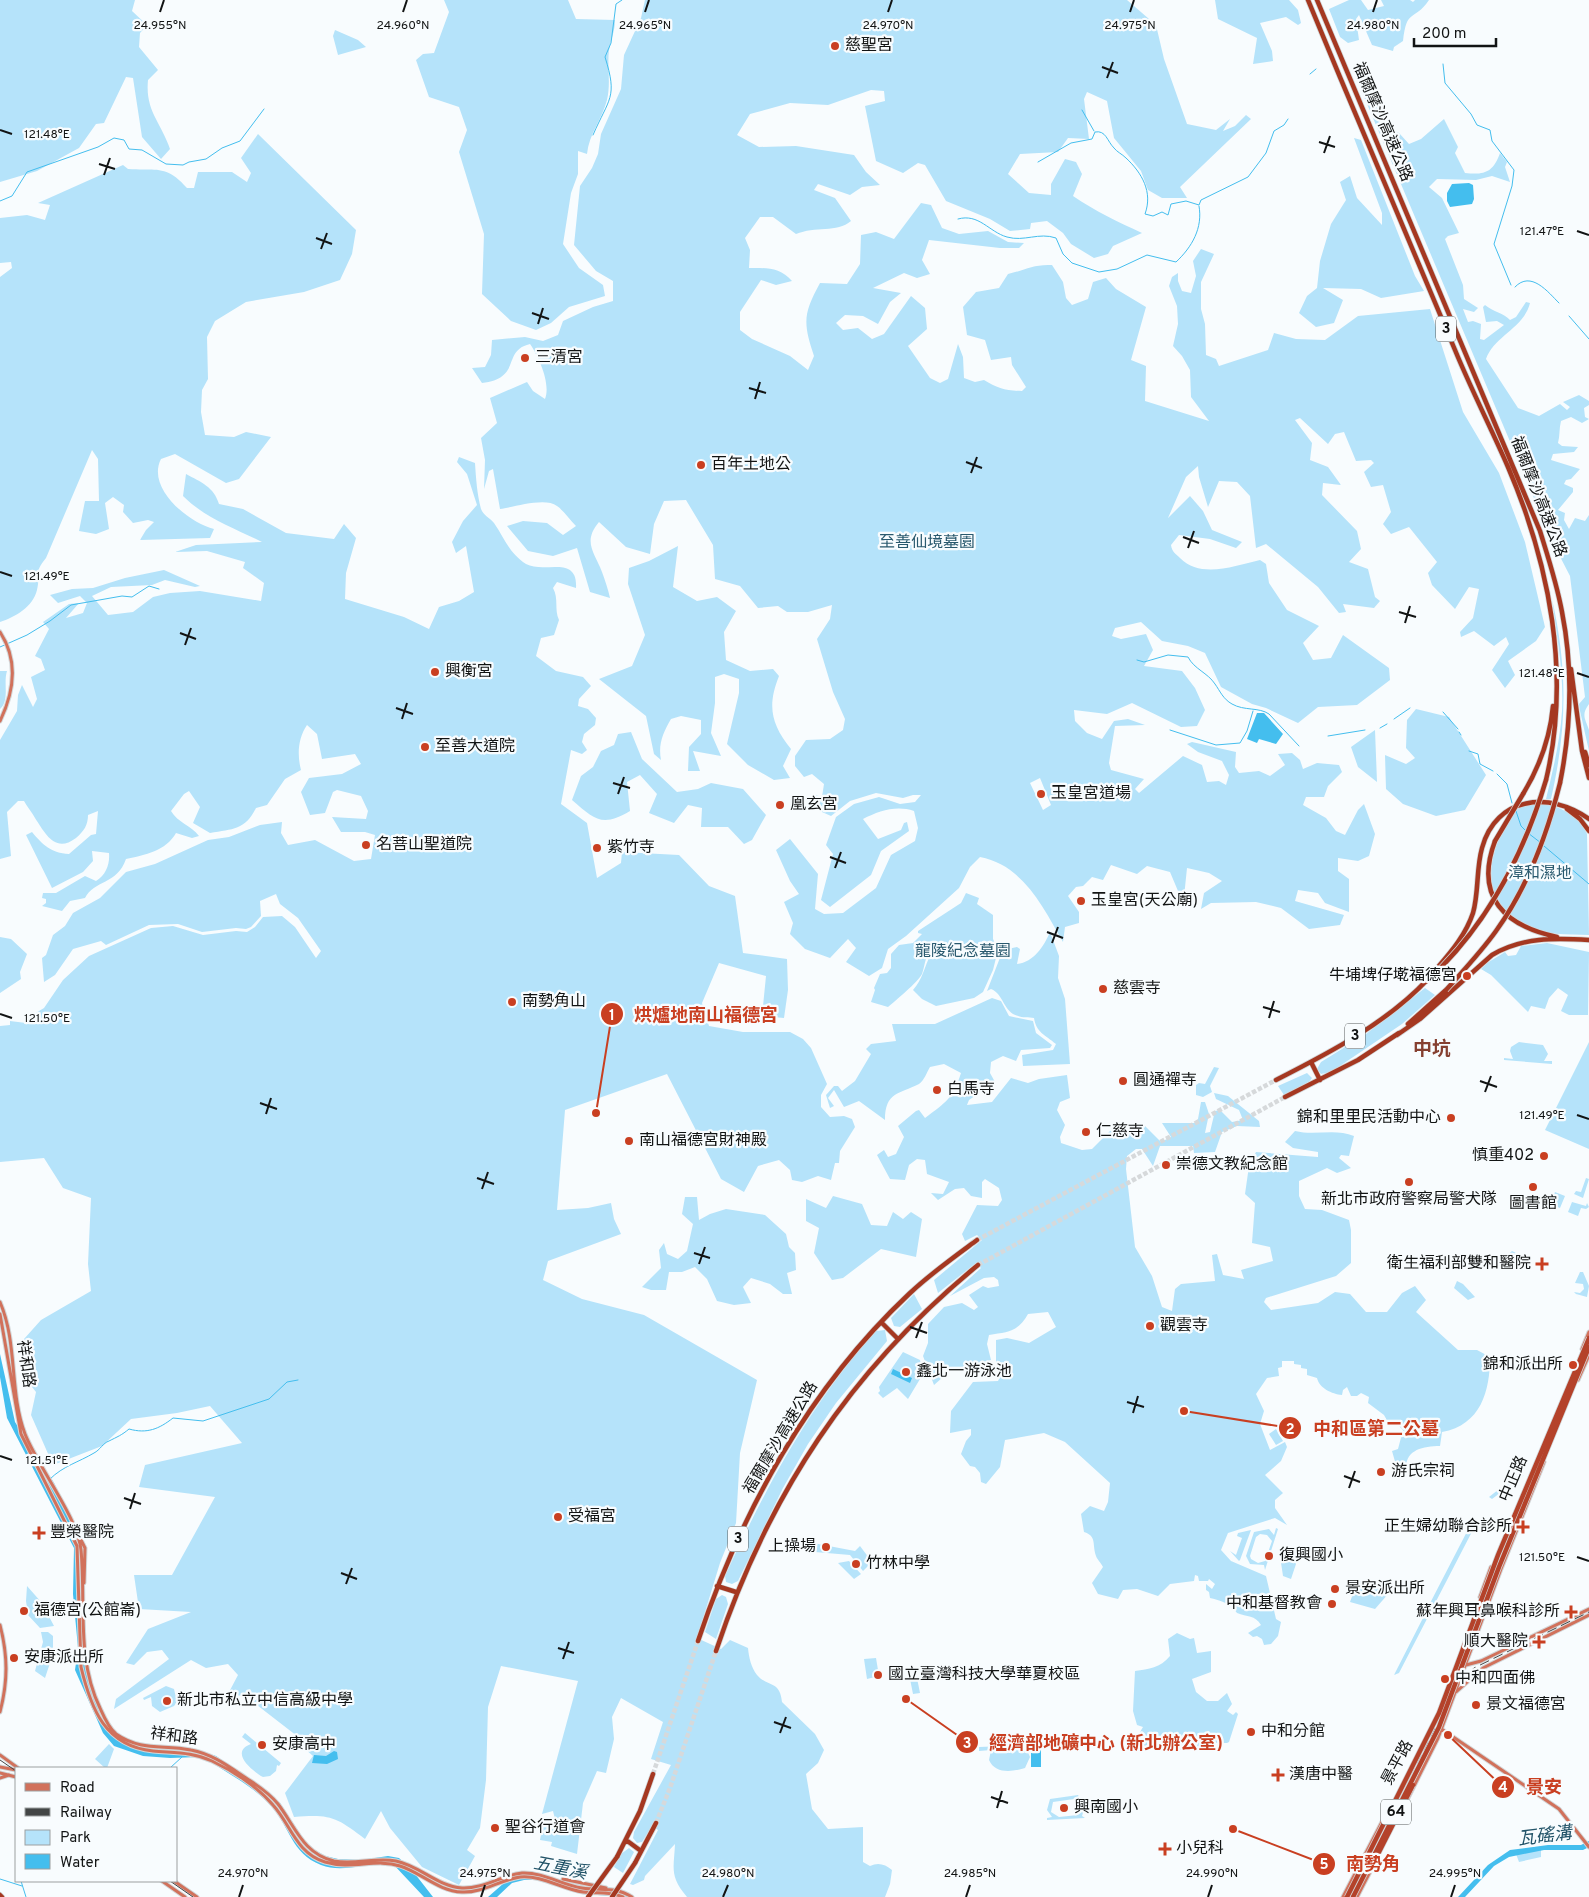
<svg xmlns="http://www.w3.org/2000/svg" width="1589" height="1897" viewBox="0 0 1589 1897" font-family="Overpass,'Noto Sans TC',sans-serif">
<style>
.green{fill:#b5e3fa;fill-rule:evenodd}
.water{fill:#44beee}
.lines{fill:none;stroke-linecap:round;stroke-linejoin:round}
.stream{stroke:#44beee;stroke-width:1}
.motorway-tunnel{stroke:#d6d9db;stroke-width:4.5;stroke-dasharray:4.5 2;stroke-linecap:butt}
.secondary-casing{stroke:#d3d7d9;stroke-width:5}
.trunk-casing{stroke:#d3d7d9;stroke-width:6}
.motorway-casing{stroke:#d3d7d9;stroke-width:6}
.secondary{stroke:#d1715b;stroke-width:3}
.trunk{stroke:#b4422a;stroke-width:4.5}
.motorway{stroke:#a53821;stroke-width:4.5}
.tram{stroke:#434646;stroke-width:1}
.rail{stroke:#434646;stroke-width:1;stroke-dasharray:10 5;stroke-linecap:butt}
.trunk-bridge-casing{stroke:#d3d7d9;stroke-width:6;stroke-linecap:butt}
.motorway-bridge-casing{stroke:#d3d7d9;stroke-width:6;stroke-linecap:butt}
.trunk-bridge{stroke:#b4422a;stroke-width:4.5}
.motorway-bridge{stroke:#a53821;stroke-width:4.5}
.ticks{fill:none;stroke:#121414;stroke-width:2}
.poi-dot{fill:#c93f21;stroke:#f8fcfe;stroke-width:2}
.labels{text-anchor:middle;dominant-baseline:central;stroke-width:4.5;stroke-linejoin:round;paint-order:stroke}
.shield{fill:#f8fcfe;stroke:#575a5a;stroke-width:1}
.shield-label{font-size:15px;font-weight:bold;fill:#121414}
.poi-label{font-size:16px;fill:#121414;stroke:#f8fcfe;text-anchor:start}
.street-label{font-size:16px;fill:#121414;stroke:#f8fcfe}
.park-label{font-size:16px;fill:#29596e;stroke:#f8fcfe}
.water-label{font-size:18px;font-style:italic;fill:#235469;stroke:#f8fcfe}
.quarter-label{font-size:19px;font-weight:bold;fill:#853f30;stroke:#f8fcfe}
.ticks-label{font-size:12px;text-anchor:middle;fill:#121414;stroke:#f8fcfe;stroke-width:4.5;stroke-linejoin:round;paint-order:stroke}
.leader{fill:none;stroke:#c93f21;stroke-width:2}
.callout-dot{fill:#c93f21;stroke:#f8fcfe;stroke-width:2}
.mark-label{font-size:15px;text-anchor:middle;font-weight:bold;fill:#fff}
.callout-label{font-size:18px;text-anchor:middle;font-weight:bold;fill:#c93f21;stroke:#f8fcfe;stroke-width:4.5;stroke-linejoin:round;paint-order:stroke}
</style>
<rect width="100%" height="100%" fill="#f8fcfe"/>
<path class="green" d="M0,0h135l-3,11 15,14 -7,8 -1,14 19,23 -10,10c-3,31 13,42 22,69l-9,10 -19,-22 -9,-59 -7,-1 -22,46 -8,1 -17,24 -42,23 -37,11z
M444,0h124l8,19 39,1c0,11 -4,19 -6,30 -2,16 2,33 -2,50 -5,19 -18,34 -20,54l-9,-3v23l-7,19 -8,51 16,24 24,17 2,11 -36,11 -18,16 -15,7 -25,-9 -29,-27 2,-60 -25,-82 8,-22 -8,-23 -30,-10 -13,-37 7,-6 11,-1 15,-41z
M645,0h482l29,25 8,34 23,65 29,6 14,-11 -7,12 12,-5 11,-11 5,4 -71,68 7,11h-25l-14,-8 -7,-19 -27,-33 -7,-37 -20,-9 -3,7 5,40 -21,-1 -10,14 -38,2 -12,20 21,19 22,2v-11l14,-25 11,3 6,12 -9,22c22,15 45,26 69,37l-29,13 -5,8 -14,4 -23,-14 -8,-11 -16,-12 -16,2 -1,6 -20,2 -20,-12 -44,-18 -21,-36 -7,-2 -15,10 -27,-12 -11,-55 20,-5 -1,-10 -13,-1 -43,15 -38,-2 -40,11 -13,21 22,12 37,-1 58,9 12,17 14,13 -18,2 -12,8 -32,-11 -4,6 21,8 16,23c-14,12 -36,5 -55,13l-23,-17h-13l-15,21 5,12 -1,18c16,0 31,-1 43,13l-16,4 -15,-5 -21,32v18l12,9 38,17 18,14 6,-14c-11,-33 -11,-42 6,-73l27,1 13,-20 1,-29 15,-3 18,7 27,-36 10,2 11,23 17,6 29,-3 20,11 16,1 -5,5h-19l-71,-8 -7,20 8,14 -13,4 -13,-5 -31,15 28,5 -11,9 -12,22 -15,-8 -18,-1 -9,8 7,7 15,-2 14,11 12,-5 27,-38 14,12 2,21 -19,17 22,32 10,5 8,-4 10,-35 5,13 1,21 11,4 9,-2c13,8 22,11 38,11l4,-4 -14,-22 -1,-8 -20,3 -6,-20 -18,-5 -4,-28 13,-15 23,-4 9,-14c18,-4 25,-10 44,-9l11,17 3,16 6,7 16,-6 5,-17 13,-4 10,11 30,18 -15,53 15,6 -1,35 64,20 -18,-24 -1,-27 -8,-14 -9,-10 5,-22 -1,-18 -8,-20 3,-9 6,-4v8l4,10 9,2 5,-17 -3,-15 8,-12 13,5 -13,28v27l4,15 1,31 10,4 3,7 49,-16 6,-17 22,6 29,1 33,-24 72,-7 33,103 36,61 26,69 20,85 -9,14 -28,20 7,14 -10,13 -13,-18 17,-26 -3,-7 -12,9 -20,-15 -13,6 -1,-5 13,-14 6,-29 -10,-2 -14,22 -23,-24 -4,-12 9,-11 -28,-35 -18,7 -8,-10 8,-12 -8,-27 -12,2 -7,-15 10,-9 -3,-3 -15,1 -12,-29 -9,2 -7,10 -28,-26 -5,2 17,23 -2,17 18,7 13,18 -18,-2 -1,12 35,36 4,18 -12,13 19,7 7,28 5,4 -6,7 -31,-4 3,8 -7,1 -21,-26 -52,-43 -10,4 -6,-52 -13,-14 -18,-1 -11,26 -9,-30 -1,-11 -12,11 -18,41 22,-22 13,15 9,19 30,12 -6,6 -26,-9 -31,-4 -8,10c1,7 5,9 9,13 21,21 54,8 80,2l6,4 3,19 18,27 32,16 -16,17 10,17 18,-2 12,-23 46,33 1,12 -33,25 -39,2 -20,16 -32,-15 -14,-4 -31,-17 -16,-34 -17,-7 -26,-5 -21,-19 -26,6 -3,8 9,3 25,-5 7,16 -9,16 38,5 13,17 10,22 -8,16 -16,1 -49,-24 -25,11 -33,-4 1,11 12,12 15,6 12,-18 14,-2 17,6 -30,1 -6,37 2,7 33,9 -9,10 4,4 44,-37 19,9 5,17 12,-1 7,4 3,-10 -7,-14 -24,-9 -11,-8 5,-2 44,10 -1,15 4,6 20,-2 11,5 15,-11 -7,-11 14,-1 8,7 3,9 14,-6 22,2 3,7 -14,14 -4,11h-18l-3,8 23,13 10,13 9,4 13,-25 6,-6 11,30 -6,22 -11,5 -20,-3v13l11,8v33l-24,-9 -7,-10 -20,-3 -3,11 49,14 -4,10 -31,4 -28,-21 -25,-6 -45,1 -10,6 3,-16 18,-12 -13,-8 -22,-5 -3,29 -6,-6 -8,-19 -23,-6 -10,8 -26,-9 -8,15 -11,-3 -9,9 -7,1 -8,9 11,16v11l-14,4 -2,15c-20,-35 -40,-77 -83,-85l-10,10 -11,21 -53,48 -18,13 -6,19 -13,8 -23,-14 10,-14 -8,-9 -18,19 -25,-9 -15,-15 3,-11 -9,-21 15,-8 -9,-13 -14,-31 14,-11 28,35 -3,35 9,5 19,-1 33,-25 15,-33 24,-14 3,-13 -4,-17c-18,-6 -35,0 -51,8l15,20 23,-9 3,-7 3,-1 2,9 -28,20 -10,24 -41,32 -9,-7 12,-46 -7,-9 10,-28 18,-13 25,-7 21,7 15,-2 6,-7h-8l-10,3 -27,-5 -26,8 -19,15 -18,-8 -1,-14 10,3 2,-13 -12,-10 -8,3 -9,-11v-10l11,-16 24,-1 13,-9 2,-11 -12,-27 -16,-53 13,-20 2,-14 -24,7h-21l-9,-6 -20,2 -18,-22 -25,-7 -2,-34 -27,-45 -22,1 -10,23 -4,30 -24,-7 -27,-25c-17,20 -4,31 3,50 3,8 6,17 8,26l-20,-6 -13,-44 -24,8 -25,-5 -21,-25 16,-5 24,2 16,12 13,-9c-6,-6 -12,-15 -19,-20 -12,-9 -42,1 -57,3l-7,-40 -4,2 -5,18 1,-29 -4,-22 16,-15 -7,-25 37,-16 6,9 12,8c6,-15 -6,-42 -15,-55 -29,7 -7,34 -48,39l-10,-15 13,-1 6,-12 1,-15 33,-3 18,4 15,-6 5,-14 30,-14 20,-6v-20l-17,-10 -22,-26 6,-59 12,-18 6,-14 3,-20 20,-45 3,-34 17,-37zM1040,778l11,27 -8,5 -13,-27z
M1215,0h74l9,10 3,13 -3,2 -12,-8 -26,6 12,28 1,10 -20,3 4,-26 -39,-19z
M1349,0h12l7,10 16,-4 -3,-6h29l3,2 2,-2h14c-16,23 -22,7 -26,41l-9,6 -1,4 -21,-6 -13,-30 -3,4 3,21 -11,3 -8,-6 -11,-28z
M335,30l23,10 8,7 -28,8 -5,-19z
M1362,92l13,10 8,22 16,9 10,11 12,-5 23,-20 14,28 -3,6 10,20c19,2 28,0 35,-20l7,9 -2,5 5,15 -18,-6 -16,4 -39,-1 -8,8 13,11 17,35 -11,3 -3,3 18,46 1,14 14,9 -4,4 -11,-3 5,13 5,-1 8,3 -1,15 4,1 20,-15 -7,-4 -11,1 -3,-15 2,-2c8,7 19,8 25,15l6,-3 10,-15 4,1c-6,25 -36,33 -44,56l32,49 21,8 21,-12 7,6 3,-3 -7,-5 16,-7 10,6v4l-5,3 1,9 4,2 -7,4 -11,-6 -10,4c-2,7 -1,15 -3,22l4,3 16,1 -4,5 -21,2 -2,6 29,9 -9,10 -5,1 -2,4 9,4v4l-15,18 7,3 -1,7 5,9 6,-11 10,3 4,-6v189c-8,11 -4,14 0,26 0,6 0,15 0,21l-9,-40 -1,-7 6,-7 -15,-121 -17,-33z
M258,134l98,96 -4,24 -12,26 -36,12 -58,10 -31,19 -8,16 1,42 -6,11 -1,22 4,23 29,2 12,-5 25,5 -32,42 -13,4 -51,-29 -14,5c-15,29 28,64 53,70l-4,9 -70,2 6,-10 8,-8 -6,-2 -15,3 -10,-11 1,-7 -11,-8 -8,6 4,26 -13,5 -17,-3 6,-30h14l-1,-42 -6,-9 -46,108c-13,16 -5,15 -9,32 -4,17 -22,27 -37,32v-345l12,-9 -1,-6 -11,1v-45l27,-3 18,5 5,-15 -12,-2 85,-38 5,4c28,2 38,-5 59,19h7l4,-16h34l15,10 4,-9 -10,-15z
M1354,138l7,2 54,136 9,15 -43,7 -20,-9 -38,-1 20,12 -9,23 -18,4 -17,-14 8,-17 10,-8 3,-27 11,-37 15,-24 -6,-18 10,-6 7,22 25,27v-12z
M459,457l16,6c1,15 2,31 6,46 2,6 9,9 13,14 11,16 15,30 32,41 18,10 52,-10 50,24l-19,-6 -4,6c6,11 1,21 6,32l-5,15 -13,3 -5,18 20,15 27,6 8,9 -12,13 -1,7 10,3 8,9 -1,7 -11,9 -2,8 5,8 -5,4 -11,-4 -10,54 26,19 10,55 24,-15 1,-11 57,3 30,31 26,10 8,57 44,6 1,31 -4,28 -22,-2 4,-40 -47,-13 -17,40 7,23 34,6h47l13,7 8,9 16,36 -6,11v12l9,10 14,-1 8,3 3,8 -15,24 -1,12h-4l-4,17 -13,-4 -16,6 -10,-2 -2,-10 -11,-10 -21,6 -14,26 -23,-13 -54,-105 -102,36 -8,100 31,-2 23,-5 3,16 7,15 -73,27 -5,19 39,19 62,16 113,65 -17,73 -4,70 -16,40 -23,75 24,11 9,-9 18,8c1,10 3,19 9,27 10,12 23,5 25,27l33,32 9,16 -6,13 -12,11 6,35 16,20 35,-2v35l7,4c8,-4 15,-2 22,4l-2,14 -5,13h-198c-18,-21 -13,-29 -12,-53l-30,32 -1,4 -11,5 -3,-1 28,-54 -6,-4 -10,16 -5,1 -4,-5 1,-6 37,-67 -20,-6 12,-37 -42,-24 -9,19 2,22 -8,34 -9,-2 -14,32 -6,51 -26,-8 1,-4 -12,-2 3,-16 12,-5 -2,-8 -11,3 36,-133 -77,-15 -13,41 -2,73 -6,48 -13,22 8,6 -16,29 -37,-18 -32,-39 -9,-17 -16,28c-29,-22 -34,-25 -71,-22l-9,-24 28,-37 -18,-16 2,-4 -44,-34 5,-4 -30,-4 10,-19 -10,-11 -22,4 -15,-8 -77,49 2,-10 53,-40 -7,-9 -15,2 -13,13 -8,-2 22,-34 43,-17 -52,-3 -5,-34h38l43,-78 -76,-10 6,-22 97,-22 -32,-37 -33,7 -46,6 -29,27 -49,19 -22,-50 5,-23 -8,-10 -4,-43 17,-19 50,-29 -3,-27 3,-66 -28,-10 -19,-30 -44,4v-136l10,-1v-4l24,3v-10l10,-6 19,-28 26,-24 62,-28 22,-2 30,9 33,-4 11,1 8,-5 8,-10 19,-1 13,11 21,31 5,-7 -23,-33 -18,-14 -4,-10 -16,7 1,15 -10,11 -5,2 -10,-1 -34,4 -24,-8 -29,1 -43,20 -5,-4 -28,8 -18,26 -11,7 -2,-24 4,-3 7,-20 12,-9 8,-13 27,-15 26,-26 29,-8 53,-24 21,-3 31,-12 22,-3 -1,11 7,12 27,-5 39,21 17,-2 4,-24 -10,-3h-24l-9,-15 34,2 2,-8 -7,-15 -24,-6 -4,2 -8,21 -15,2 -9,-23 8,-14 33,-4 19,-10 -6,-10 -33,5 -5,-25 -10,-9c-9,13 -10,30 -6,45l-16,9 -18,26 -11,3c-11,22 -23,21 -46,25l-17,-10 7,-16 -11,-16 -5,3 -13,17c7,12 20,14 28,25l-7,2 -16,-5c-10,18 -31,22 -50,26 -9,26 -32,21 -41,39l-15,3 -8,10 -20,-5 4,-3v-4l-4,-1 1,-5h13l29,-17 11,5c10,-6 14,-17 13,-28l-17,-2 1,10 -10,11 -31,16 -26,-53 6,-3c11,13 19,21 37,22l22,-19 5,-1 2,-23 -10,4c0,10 -4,16 -12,23 -21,16 -31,-5 -41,-20 -3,-6 -8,-11 -11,-17h-6l-11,11 4,44 -11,3v-119l17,-29 1,-16 4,-10 11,22 4,-8 -6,-22 14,-7 -4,-11 -6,-3 14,-27 -6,-7 26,-18 10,-1 -13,15 17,-5 4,-10 -7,-7 -22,7 -8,-8 22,-6 21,-1 32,-10 39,-8 36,16 -5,1 -30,-7 -13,5 -41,2 -19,9 16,19 25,-3 20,-15 17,-4 30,-2 61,10 3,-18 -21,-15 2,-6 -38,-11 -32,1 21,-7 66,-3c-28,-14 -57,-24 -79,-46l3,-22c15,8 28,13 33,30l24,5 43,24 48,6 10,-15 12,14 -10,35 -1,26 59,18 25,12 10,-22 20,-6 15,-9 -8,-46 -10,7 -4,-11 11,-21 14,-16 -10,-31 -10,-12z
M678,546l-5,41 24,14 20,-4 19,14 -12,21 2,28 24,11 23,-2 6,7c-12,30 -8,48 12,73l-8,17 7,12 -16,2 -26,-15 -21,-21 12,-51v-14l-15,-5 -9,3v26l-4,30 10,23 -28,-5 7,20h-12l1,-24 12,-13v-14l-20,-4 -10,3c-8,14 -13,25 -10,41l-7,-6 -8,-38 -47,-37 33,-13 13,-31 -17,-51 1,-16 20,-7z
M1552,599c16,71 15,130 -1,200h-5c7,-29 14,-58 16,-88 2,-37 -5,-75 -10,-112z
M0,671h7c-4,12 3,29 -7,38z
M1416,709l33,8 37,58 -21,35 -29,6 -33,-12 -17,-15 -1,-34 21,9 9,-6 -9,-10 1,-28z
M1375,730l2,52 -19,-15 -7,-20z
M631,732l11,27 35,33 21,-3 13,-6 32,6 23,26 -14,25 -8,4 -16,-17h-27l1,-19 -14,-3 -14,18 -25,-10 8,-19 -17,-19 -13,7 3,29c-28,17 -36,8 -58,-11l9,-24 12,-9 8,-16 13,-6 4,-11z
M1545,804c18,4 34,12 42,30l2,101c-24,-1 -50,1 -71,-12 -36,-22 -31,-65 -13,-96 4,-6 7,-14 14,-19 7,-5 18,-4 26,-4z
M966,893l13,5 -2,6 16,11v24l5,11 -5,20 -10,22 -9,6 -38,8 -14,-7 -9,-9c10,-11 11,-23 18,-36l-1,-2c-6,8 -5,14 -8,22 -4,8 -27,27 -34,33l-17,-5 4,-12 -1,-2 6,-14 7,-1 4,-5v-14l8,-9 14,-2 9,-9 -4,-1v-2l43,-28z
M1050,932l9,24 -1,22 7,21 5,65 -47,2 -1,-11 31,-5 3,-6c-11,-9 -20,-12 -22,-26 -5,-1 -12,0 -16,-2 -15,-4 -14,-22 -27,-27l-4,2 16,-41 14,-3 3,2 -3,15c17,-2 27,-18 33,-32z
M0,937l11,2 16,15 -7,18 1,7 -21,14z
M1547,943l42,9 -1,63h-19l-8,-4 7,-16 -10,-7 -9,10 -4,11 -14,-3 -3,6 -37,-37 -10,-6 6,-6 18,-11 3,4 8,-1 5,-9z
M1425,988l10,7 -33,29 -71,48 -10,2 -4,-5 4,-7 45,-28z
M992,998l9,3 8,15 24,5 3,12 16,12 -2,3 -29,2 -5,11 -13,-5 -12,6 -1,11 5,9 -26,18 -2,5 25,-3 19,-24 17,5 11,-4 28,-4 3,23 -10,4 -3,8 8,15 -5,12 1,6 21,7 10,-1 18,-18 35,-5 16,16 10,-5 -9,-14h33l3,-4 3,-17h4l4,12 -4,19 5,-1 5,-21 5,-1 12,12 11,-2 -4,-10 -23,-11 -2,-6 14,3 31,25 1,6 -23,-1 -15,6 -7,20 -21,1 -1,-7h-33l-7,20 -11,-17h-6l-9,7 -1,13 9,78 17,29 10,31 10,4 3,-22 6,-5 34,-3 -3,-26 5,-1 6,21 21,4 -3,-9 32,-9 -3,-14 -18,-4 3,-40 -10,-9 4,-28 7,-14 62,5v-5l-25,-4 -8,-6 10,-11c20,5 40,-3 59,5l-5,20 -8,-1 -2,3 12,10 -14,5 -10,-5 -28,13v15l6,13 17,1 27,10 2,10v33l-15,13 -70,22 -2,4 7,8 47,-7 17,-11 15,2 16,18h21l15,-19 13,-7 11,14 -10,12 42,38h19l13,7c0,34 -9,68 -48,75l-2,14c-19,0 -38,5 -33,28l-7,5 -8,-28 6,-2 5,-19 -4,-4h-9l-6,-11 -16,-12 1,-6 -8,-4 -4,3h-6l-4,-9 -4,3 -1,5c-10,-1 -23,-7 -25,-17l-10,-3v-6l-6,-1v-3l-7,-1v-3h-12v6l-4,1 1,8 -12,2 -11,16 8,17 -4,13 10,26 15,-8 2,5 -6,14 -16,14 18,18 -8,7v8l12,17 -12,-7 -47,15 -7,17 10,11 35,15 10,43 5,3 -3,14 -7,8 -7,1 -2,-6 -5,-3 -4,1 -5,-4 13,-8c-6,-10 -14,-8 -24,-12 -7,-10 -15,-12 -27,-15l-1,-6 -3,-2v-6l6,5 3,-5 -6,-5 -1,2h-9l-1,-5 -3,-1 -1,6 -24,3 -12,12 -21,-7 -14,1 -5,9 -20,-5 -6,-11 11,-16c-2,-4 -6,-8 -7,-11 -4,-12 1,-20 -12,-24l-3,-18 9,-8 14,5 4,-9 2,-19 -45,-41 -21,-9 -39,7 -5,27 -14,17 -5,-2 -1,-9 -5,-6 -5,-1 -9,-12 5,-13 5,-6v-6l-21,4 1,-22 22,-29 25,-1 4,-9 -6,-11v-21l11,-2 22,5 27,-16 -8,-15 -20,2c-10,18 -20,18 -39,21l-2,9 4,16 -40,10 -17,15 -11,-29 5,-13v-19l16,-17 18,-4 12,7 4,-3 -9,-12 14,-9 5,2 11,-2 -1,-6 -4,-3 -10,1 -34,18 31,-28 -5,-5 -38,30 -4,-13 48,-40 -5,-5 -12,6 -3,-7 15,-29 21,1 4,-6 -3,-12 -14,-9 -3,3v16l-11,-2 -7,-8 -9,1 -17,11 -7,-7 12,1 6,-12 -22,-8 -2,-14 -8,-1 -8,6 -4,15 -15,-1 -13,-24 7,-5 4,7 8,-3 8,-17 -6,-11 18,-15 3,-1 6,8c21,-16 28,-19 36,-45l-17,-9 -14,3c-3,5 -6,14 -11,17 -20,10 -34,8 -34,36l-26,-19 -15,6 -10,-17 -6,8 6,8 -4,2 -4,-13 8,-9h4l4,5 13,-10 16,-27 -5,-5 5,-5 25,-3 -4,-17h43z
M1519,1042l24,3 5,9 -4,7h8v3l-48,-4v-2l9,1 -3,-8 1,-4z
M1589,1042v107l-44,-19z
M1214,1067l5,1 -9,18 2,6 -9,5 -7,-2v-10l3,-2 6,1z
M1307,1073l5,5 -3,4 -25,13 -6,-9z
M1586,1178l3,1 -6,19 -9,-4 2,-3 5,1z
M1555,1192l10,4 -5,12 -10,-4z
M833,1196l29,8 9,21 16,1 6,-14 10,7 8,-7 11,7 -6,38 -35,-8 -38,29 -11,2 -18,-27 5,-25 -13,-7v-22l20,9z
M685,1197h12l2,23 11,-6 16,-5 39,6 21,19 3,13 6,6 1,17 -9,3 5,21h-9l-13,-10 -19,-6 -8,9 8,16 -17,2 -17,-4 -10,-22 -12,-12 -13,5h-13l-3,18h-15l-9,-3 19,-19 -2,-18 5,-7 3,11 11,5 9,-8 6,-27 -11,-10z
M1572,1202l14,4 1,-3 2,4 -3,2 -5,-1 -3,8 -10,-4z
M1512,1251l8,4 -4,4 1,9 -14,-6 1,-4z
M1580,1272h3l6,14 -2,11 -11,-3 4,4 -6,-6 6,1 4,-4 -1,-5 -8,-1z
M1457,1281l6,3 12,13 -7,3 -14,-12z
M914,1294l8,15 -22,18 -6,-1 -3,-8z
M885,1330l2,11 -51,62 -28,41 -25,44 -45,93 -6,3 -6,-2 -1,-6c41,-89 81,-164 145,-239l6,-6z
M903,1352l17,8 4,17 -4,2 -12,20 -11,-11 -14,10 -5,-5 2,-2 -1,-4z
M1276,1429l7,12 -7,4 -7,-11z
M1524,1475l-32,24 -3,-2 19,-15z
M1474,1518l3,4 -46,89h-5z
M1276,1528l2,1 -13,41 -1,-5 -14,-1 -4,-8 8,-24 15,-3 5,6zM1260,1534l7,1 5,6 -7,20 -7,2 -7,-4 -1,-3 6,-19z
M1251,1530l-11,30 -1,1 -9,-10 6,4 6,-17 -5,-2 1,-3z
M813,1543l42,8 5,-5 12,16 -9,9 -13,-16 -35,-3z
M1287,1554l8,5 1,5 -5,15 -8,-3 -3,-20z
M849,1561l12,13 -7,5 -16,-16z
M1358,1580l30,11 1,2 -14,16 -25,-7z
M27,1586l15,17 12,23 -14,2 -12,-13 -2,-14z
M722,1595l4,2 2,7 -12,35 -11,-7 11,-33z
M1425,1614l4,1 -30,58 -5,2z
M41,1632h7l5,4v18l-8,24 -10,-7 8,-29z
M1177,1633l13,6 4,-1 3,15 14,-2v21l-19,7 4,13 11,9h11l9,-8 5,11 -5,7 6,4 3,-3 2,2 -9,28 -2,1h-25v5l-5,1 -2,-3c-15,7 -42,5 -56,-1l-2,-8 6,-10 -6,-2 -4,-14 2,-40c14,-2 25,-3 35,-15l-2,-17z
M876,1658l3,18 -12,3 -3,-20z
M1017 1672a6 6 0 1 1 12 0a6 6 0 1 1-12 0Z
M917,1678l3,15 -7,1 -3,-15z
M166,1686l8,3 3,13 -3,4 -14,6 -8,-6 -1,-9 -7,3 -1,-2z
M245,1733l36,30 -2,3 -2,-1 -1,6 -6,5 -7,1c-11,-6 -34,-25 -12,-33l-9,-7z
M109,1744l5,5 -7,19h-2l-10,-9z
M1030,1745v5h-3l3,7 -5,11c-13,4 -30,6 -36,-8l2,-10 -12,1v-4z
M1078,1795l7,11 -3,10 3,2 -38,2v-2l5,-1 -5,-7 3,-11zM1074,1799l6,3 2,5 -4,8 -19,2 -8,-5 2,-10z
M629,1848l5,4 -11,21 -9,-6 7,-13z
M1541,1850v7l-22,5 -3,-8z"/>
<path class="water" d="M1469,183l4,2 1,14 -2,5 -22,3 -3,-6v-8l5,-9z
M1257,713h7l19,21 -7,10 -17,-5 -2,4 -10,-4z
M0,1354l15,68 39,61 28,59 5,133 13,31 5,18 8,13 20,11 35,3 29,-1 19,6 49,34 15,13 28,43 17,10 13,3 23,1 27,-4 11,2 13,12 21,27h-9l-31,-33c-23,-3 -49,10 -72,1 -30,-12 -31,-38 -49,-58 -16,-19 -42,-32 -62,-46l-10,-4 -30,1 -27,-2 -29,-10 -11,-13 -28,-63 3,-22 -5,-54 1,-46 -67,-130 -7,-41z
M893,1369l19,9 -2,5 -19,-9z
M1031,1746h10v21h-10z
M334,1751l3,1 1,7 -11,5 -15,-1 2,-8 12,1z
M1589,1841v6l-6,3h-39l-35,7 -15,9 -29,31h-7l30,-32 22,-15 38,-5h33z
M530,1872l49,13 34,3 16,9 -47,-3 -45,-14h-13l-12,3 -15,14h-9l24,-21z"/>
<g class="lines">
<path class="stream" d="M1443,64l2,19 26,31 6,11 13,5 2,11 22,29 -2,16 -18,58 17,41
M1310,74l6,-5
M1082,110l12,21
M593,135c16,-37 25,-37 12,-78l6,-14 5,-39 6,-4
M1038,162l33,-19 21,-4 3,-7c11,-2 12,9 19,16 3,4 8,6 12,10 16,15 27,34 19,56l8,2 9,-4 6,3 3,-11 15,-3 13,4 2,-5 47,-23 18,-24 8,-22 10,-6 4,-6
M0,201l12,-5 15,-24 71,-25 16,-9 10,2 5,9 13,1 24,14 17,1 6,-3 17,-3 16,-11 18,-7 24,-32
M958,219c21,-6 31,13 49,18 17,5 32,-5 49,1l7,16 9,9 27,9 18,-3 30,-14 29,7c16,-15 27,-34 23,-56
M1515,287c16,-17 33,5 44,16
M1569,316l20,23
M0,647l27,-12 23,-14 21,-16 51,-9 10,1 17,-11 10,3
M1137,660l7,2 24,-7 20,2c6,12 20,16 27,27 5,7 8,15 17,20 12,7 27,3 37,10l30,32
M1443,712l15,17
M1394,719l16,-11
M1380,728l7,-4
M1170,730l46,15 24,-2 7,-12 6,-20
M1459,732l2,3
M1328,736l37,-6
M1469,751l9,3 2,10 13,7
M1497,774l10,10 5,19
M1516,811l5,15 4,4
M1528,833l13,10
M1544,846l45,38
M50,1479c13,-13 29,-17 44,-26 6,-3 9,-10 15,-12 8,-4 13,-6 20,-12 18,5 30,0 44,-11l30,3 66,-22 18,-17 11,-2
M170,1768l12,-11
M0,1879l22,7
M21,1881l5,16"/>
<path class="motorway-tunnel" d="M977,1240l299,-160
M978,1265l307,-168
M653,1774l45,-133
M656,1823l14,-35 46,-137"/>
<defs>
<path id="secondary" d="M0,632c19,29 14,60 0,89
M0,1302c18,42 9,90 25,132 13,33 53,84 56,116 5,53 -5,109 19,158 4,9 8,19 16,26 26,18 48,10 75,16 21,4 37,16 55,28 11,7 23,15 32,26 17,22 25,50 56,57 21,4 41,-4 62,0 24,5 41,25 66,27 21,1 40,-13 60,-15 21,-1 40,12 60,15 19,3 33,-2 50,9
M0,1314l21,120 56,112 4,121c10,42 24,79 72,84 22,2 40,1 59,10 21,10 46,26 61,44 18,20 23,48 52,57 27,8 51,-4 75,4 22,7 38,25 62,26 20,1 38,-12 58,-15 22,-2 42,12 63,15 14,2 26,-1 40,5
M1582,1349l7,-17
M1578,1380l11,-25
M76,1530l9,18 -1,35
M1485,1596l57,-140
M1480,1597l11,-30
M0,1625c8,31 8,56 0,87
M1466,1665l15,-4 108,-52
M1459,1669l5,-18
M1456,1692l27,-24 106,-53
M1440,1728l119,81 30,38
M0,1755l18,13
M0,1767l16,3
M0,1773l16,4
M0,1778l9,-3
M1400,1814l38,-76 63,-169 43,-107
M1367,1867l2,-9 35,-66
M563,1879l43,9
M162,1881l23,16
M174,1881l23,16
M1343,1897l39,-75
M1357,1897l16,-31"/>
<path id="trunk" d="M1371,1868l7,-14"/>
<path id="motorway" d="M1308,0c48,117 98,233 147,350 16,39 36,78 53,117 42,98 63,208 38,313
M1317,0l223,531c8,26 17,53 22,81 11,56 9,116 -2,171
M1571,669l11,82 7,27
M1585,752l4,13
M1523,794c17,-28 27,-55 30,-88
M1567,809l13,10 9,12
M1495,841c-21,56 10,85 62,96
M1438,967c14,-16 28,-33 35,-54 6,-21 3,-44 9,-65 14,-52 68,-57 107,-29
M1408,1024l38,-34
M1397,1035l23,-16 72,-64c30,-18 63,-17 97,-15
M1311,1062l9,18
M1276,1080c53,-27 111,-57 152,-101
M1285,1097l73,-37 41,-27
M881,1322l17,17
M717,1586l19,6
M698,1641c43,-129 111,-253 211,-347 21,-20 45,-37 68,-54
M716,1651c52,-156 134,-281 262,-386
M626,1840l15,11
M617,1857l23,-46 13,-37
M635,1863l21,-40
M0,1895l2,2"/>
</defs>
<use href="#secondary" class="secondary-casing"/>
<use href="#trunk" class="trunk-casing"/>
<use href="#motorway" class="motorway-casing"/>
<use href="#secondary" class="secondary"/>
<use href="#trunk" class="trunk"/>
<use href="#motorway" class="motorway"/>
<path class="tram" d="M0,1760l16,11
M170,1881l23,16"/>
<path class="rail" d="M1348,1897l86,-166 14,-36 9,-12 17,-15 115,-56"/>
<defs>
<path id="trunk-bridge" d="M1378,1854l35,-69
M1347,1897l92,-184 59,-158 91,-217
M1353,1897l86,-170 60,-160 90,-220"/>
<path id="motorway-bridge" d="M1495,841l28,-47
M1427,981c60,-55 96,-124 119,-201
M1446,990c17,-19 35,-38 50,-59 32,-44 51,-96 64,-148
M588,1897l29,-40
M612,1897l23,-34"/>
</defs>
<use href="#trunk-bridge" class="trunk-bridge-casing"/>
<use href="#motorway-bridge" class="motorway-bridge-casing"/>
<use href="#trunk-bridge" class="trunk-bridge"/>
<use href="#motorway-bridge" class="motorway-bridge"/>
</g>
<path class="ticks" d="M160,12l4,-12M403,12l4,-12M645,12l4,-12M888,12l4,-12M1130,12l4,-12M1373,12l4,-12M1102,67l16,6M1107,78l6,-16M0,130l12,4M1319,142l16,5M1324,153l6,-17M99,164l16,5M104,175l6,-17M1577,231l12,4M316,238l16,6M321,249l6,-16M532,313l17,6M538,324l5,-16M749,388l17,5M755,399l5,-17M966,462l16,6M971,473l6,-16M1183,537l16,6M1188,548l6,-17M0,572l12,4M1399,612l17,5M1405,623l5,-17M180,633l16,6M185,645l6,-17M1577,673l12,4M396,708l17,6M402,719l5,-16M613,783l17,5M618,794l6,-17M830,857l16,6M835,868l6,-16M1047,932l16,6M1052,943l6,-16M1263,1007l17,5M0,1014l12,4M1269,1018l5,-17M1480,1081l17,6M1485,1092l6,-16M260,1103l17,6M266,1114l5,-16M1577,1115l12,4M477,1178l17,6M482,1189l6,-17M694,1253l16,5M699,1264l6,-17M910,1327l17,6M916,1338l6,-16M1127,1402l17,5M1133,1413l5,-17M0,1456l12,4M1344,1476l16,6M1349,1488l6,-17M124,1498l17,6M130,1509l5,-16M1577,1557l12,4M341,1573l16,6M346,1584l6,-16M558,1648l16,5M563,1659l6,-17M774,1722l17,6M780,1733l6,-16M991,1797l17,6M997,1808l5,-17M239,1897l4,-12M481,1897l4,-12M723,1897l5,-12M966,1897l4,-12M1208,1897l4,-12M1451,1897l4,-12"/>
<g class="poi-dot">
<circle cx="835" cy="46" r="5"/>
<circle cx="525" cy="358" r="5"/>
<circle cx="701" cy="465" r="5"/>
<circle cx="435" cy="672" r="5"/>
<circle cx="425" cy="747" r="5"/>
<circle cx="1041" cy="794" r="5"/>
<circle cx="780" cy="805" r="5"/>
<circle cx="366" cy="845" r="5"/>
<circle cx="597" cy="848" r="5"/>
<circle cx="1081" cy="901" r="5"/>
<circle cx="1467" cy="976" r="5"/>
<circle cx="1103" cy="989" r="5"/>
<circle cx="512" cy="1002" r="5"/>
<circle cx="1123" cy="1081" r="5"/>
<circle cx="937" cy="1090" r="5"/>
<circle cx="1451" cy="1118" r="5"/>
<circle cx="1086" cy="1132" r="5"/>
<circle cx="629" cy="1141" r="5"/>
<circle cx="1544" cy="1156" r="5"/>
<circle cx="1166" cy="1165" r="5"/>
<circle cx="1409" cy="1182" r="5"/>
<circle cx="1533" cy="1187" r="5"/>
<path d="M1539.5 1256.5h5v5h5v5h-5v5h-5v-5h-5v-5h5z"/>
<circle cx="1150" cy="1326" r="5"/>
<circle cx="1573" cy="1365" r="5"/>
<circle cx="906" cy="1372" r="5"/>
<circle cx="1381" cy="1472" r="5"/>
<circle cx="558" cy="1517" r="5"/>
<path d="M1520.5 1519.5h5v5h5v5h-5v5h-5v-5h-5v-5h5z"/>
<path d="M36.5 1525.5h5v5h5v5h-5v5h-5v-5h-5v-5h5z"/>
<circle cx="826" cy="1547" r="5"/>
<circle cx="1269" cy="1556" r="5"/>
<circle cx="856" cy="1564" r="5"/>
<circle cx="1335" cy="1589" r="5"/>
<circle cx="1332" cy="1604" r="5"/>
<circle cx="24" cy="1611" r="5"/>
<path d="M1568.5 1604.5h5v5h5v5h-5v5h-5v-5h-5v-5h5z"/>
<path d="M1536.5 1634.5h5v5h5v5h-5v5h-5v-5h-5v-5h5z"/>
<circle cx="14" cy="1658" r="5"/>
<circle cx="878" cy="1675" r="5"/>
<circle cx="1445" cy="1679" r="5"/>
<circle cx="167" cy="1701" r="5"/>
<circle cx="1476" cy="1705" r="5"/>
<circle cx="1251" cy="1732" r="5"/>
<circle cx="262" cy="1745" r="5"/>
<path d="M1275.5 1767.5h5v5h5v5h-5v5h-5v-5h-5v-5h5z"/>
<circle cx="1064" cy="1808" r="5"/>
<circle cx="495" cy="1828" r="5"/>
<path d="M1162.5 1841.5h5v5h5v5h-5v5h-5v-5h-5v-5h5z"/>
</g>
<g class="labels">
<g class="shield">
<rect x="1436" y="316.5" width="20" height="25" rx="4"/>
<rect x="1345" y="1023.5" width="20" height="25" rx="4"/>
<rect x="728" y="1526.5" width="20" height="25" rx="4"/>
<rect x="1381" y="1799.5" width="30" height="25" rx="4"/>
</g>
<g class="shield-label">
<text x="1446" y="329">3</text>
<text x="1355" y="1036">3</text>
<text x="738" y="1539">3</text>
<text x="1396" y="1812">64</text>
</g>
<g class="poi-label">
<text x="845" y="46">慈聖宮</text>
<text x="535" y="358">三清宮</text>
<text x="711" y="465">百年土地公</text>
<text x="445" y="672">興衡宮</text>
<text x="435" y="747">至善大道院</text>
<text x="1051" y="794">玉皇宮道場</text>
<text x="790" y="805">凰玄宮</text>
<text x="376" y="845">名菩山聖道院</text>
<text x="607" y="848">紫竹寺</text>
<text x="1091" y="901">玉皇宮(天公廟)</text>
<text x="1457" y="976" text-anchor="end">牛埔埤仔墘福德宮</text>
<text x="1113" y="989">慈雲寺</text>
<text x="522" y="1002">南勢角山</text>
<text x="1133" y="1081">圓通禪寺</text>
<text x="947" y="1090">白馬寺</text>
<text x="1441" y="1118" text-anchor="end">錦和里里民活動中心</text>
<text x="1096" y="1132">仁慈寺</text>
<text x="639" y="1141">南山福德宮財神殿</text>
<text x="1534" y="1156" text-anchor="end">慎重402</text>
<text x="1176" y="1165">崇德文教紀念館</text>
<text x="1409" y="1200" text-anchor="middle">新北市政府警察局警犬隊</text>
<text x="1533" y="1204" text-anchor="middle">圖書館</text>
<text x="1531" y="1264" text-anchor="end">衛生福利部雙和醫院</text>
<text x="1160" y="1326">觀雲寺</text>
<text x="1563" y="1365" text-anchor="end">錦和派出所</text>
<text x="916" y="1372">鑫北一游泳池</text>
<text x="1391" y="1472">游氏宗祠</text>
<text x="568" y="1517">受福宮</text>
<text x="1512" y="1527" text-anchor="end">正生婦幼聯合診所</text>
<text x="50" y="1533">豐榮醫院</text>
<text x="816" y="1547" text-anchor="end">上操場</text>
<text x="1279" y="1556">復興國小</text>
<text x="866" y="1564">竹林中學</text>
<text x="1345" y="1589">景安派出所</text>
<text x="1322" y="1604" text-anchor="end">中和基督教會</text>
<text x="34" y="1611">福德宮(公館崙)</text>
<text x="1560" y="1612" text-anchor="end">蘇年興耳鼻喉科診所</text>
<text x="1528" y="1642" text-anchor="end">順大醫院</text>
<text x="24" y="1658">安康派出所</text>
<text x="888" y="1675">國立臺灣科技大學華夏校區</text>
<text x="1455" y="1679">中和四面佛</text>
<text x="177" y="1701">新北市私立中信高級中學</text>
<text x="1486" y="1705">景文福德宮</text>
<text x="1261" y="1732">中和分館</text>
<text x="272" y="1745">安康高中</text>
<text x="1289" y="1775">漢唐中醫</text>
<text x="1074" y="1808">興南國小</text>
<text x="505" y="1828">聖谷行道會</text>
<text x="1176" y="1849">小兒科</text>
</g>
<g class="street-label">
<text transform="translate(1382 122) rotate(67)">福爾摩沙高速公路</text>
<text transform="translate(1538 497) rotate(69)">福爾摩沙高速公路</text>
<text transform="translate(25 1364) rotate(82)">祥和路</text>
<text transform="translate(781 1438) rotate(-59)">福爾摩沙高速公路</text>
<text transform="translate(1514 1479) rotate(-67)">中正路</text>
<text transform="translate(174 1737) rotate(7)">祥和路</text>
<text transform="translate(1398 1763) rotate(-62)">景平路</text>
</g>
<g class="park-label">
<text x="927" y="543">至善仙境墓園</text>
<text x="1540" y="874">漳和濕地</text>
<text x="963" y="952">龍陵紀念墓園</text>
</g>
<g class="water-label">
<text transform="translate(1545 1837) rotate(-7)">瓦磘溝</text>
<text transform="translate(560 1869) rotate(11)">五重溪</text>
</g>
<g class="quarter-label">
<text x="1432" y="1050">中坑</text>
</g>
</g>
<g class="ticks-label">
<text x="160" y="29">24.955°N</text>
<text x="888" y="29">24.970°N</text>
<text x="403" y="29">24.960°N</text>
<text x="645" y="29">24.965°N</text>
<text x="1130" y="29">24.975°N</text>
<text x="1373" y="29">24.980°N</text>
<text x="47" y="138">121.48°E</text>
<text x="1542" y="235">121.47°E</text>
<text x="47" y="580">121.49°E</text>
<text x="1542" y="677">121.48°E</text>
<text x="47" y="1022">121.50°E</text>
<text x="1542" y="1119">121.49°E</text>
<text x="47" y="1464">121.51°E</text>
<text x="1542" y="1561">121.50°E</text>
<text x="243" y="1877">24.970°N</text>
<text x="485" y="1877">24.975°N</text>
<text x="728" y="1877">24.980°N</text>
<text x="970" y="1877">24.985°N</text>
<text x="1212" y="1877">24.990°N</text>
<text x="1455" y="1877">24.995°N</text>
</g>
<path class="leader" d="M596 1113L612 1014M1184 1411L1290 1428M906 1699L967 1742M1448 1735L1503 1787M1233 1829L1324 1864"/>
<g class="callout-dot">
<circle cx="596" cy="1113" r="5"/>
<circle cx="1184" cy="1411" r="5"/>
<circle cx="906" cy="1699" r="5"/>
<circle cx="1448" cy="1735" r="5"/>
<circle cx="1233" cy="1829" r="5"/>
<circle cx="612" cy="1014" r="12"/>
<circle cx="1290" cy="1428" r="12"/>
<circle cx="967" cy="1742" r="12"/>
<circle cx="1503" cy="1787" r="12"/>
<circle cx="1324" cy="1864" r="12"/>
</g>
<g class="mark-label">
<text x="612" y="1020">1</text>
<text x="1290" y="1434">2</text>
<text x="967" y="1748">3</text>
<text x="1503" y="1792">4</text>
<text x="1324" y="1869">5</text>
</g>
<g class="callout-label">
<text x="706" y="1021">烘爐地南山福德宮</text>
<text x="1376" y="1435">中和區第二公墓</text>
<text x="1106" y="1749">經濟部地礦中心 (新北辦公室)</text>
<text x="1544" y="1793">景安</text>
<text x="1373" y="1870">南勢角</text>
</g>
<rect x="15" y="1767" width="162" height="115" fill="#f8fcfe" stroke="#9c9fa0"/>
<rect x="25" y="1783" width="25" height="8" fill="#d1715b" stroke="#9c9fa0"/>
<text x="60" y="1792" font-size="15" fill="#121414">Road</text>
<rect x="25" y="1808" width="25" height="8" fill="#434646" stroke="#9c9fa0"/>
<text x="60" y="1817" font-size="15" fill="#121414">Railway</text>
<rect x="25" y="1830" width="25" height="15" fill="#b5e3fa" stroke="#9c9fa0"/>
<text x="60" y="1842" font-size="15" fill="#121414">Park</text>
<rect x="25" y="1854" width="25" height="15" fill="#44beee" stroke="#9c9fa0"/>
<text x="60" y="1867" font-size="15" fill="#121414">Water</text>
<path d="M1414 38v8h82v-8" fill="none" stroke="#121414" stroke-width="2.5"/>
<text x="1422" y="38" font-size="15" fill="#121414" stroke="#f8fcfe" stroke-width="4" paint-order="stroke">200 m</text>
</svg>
